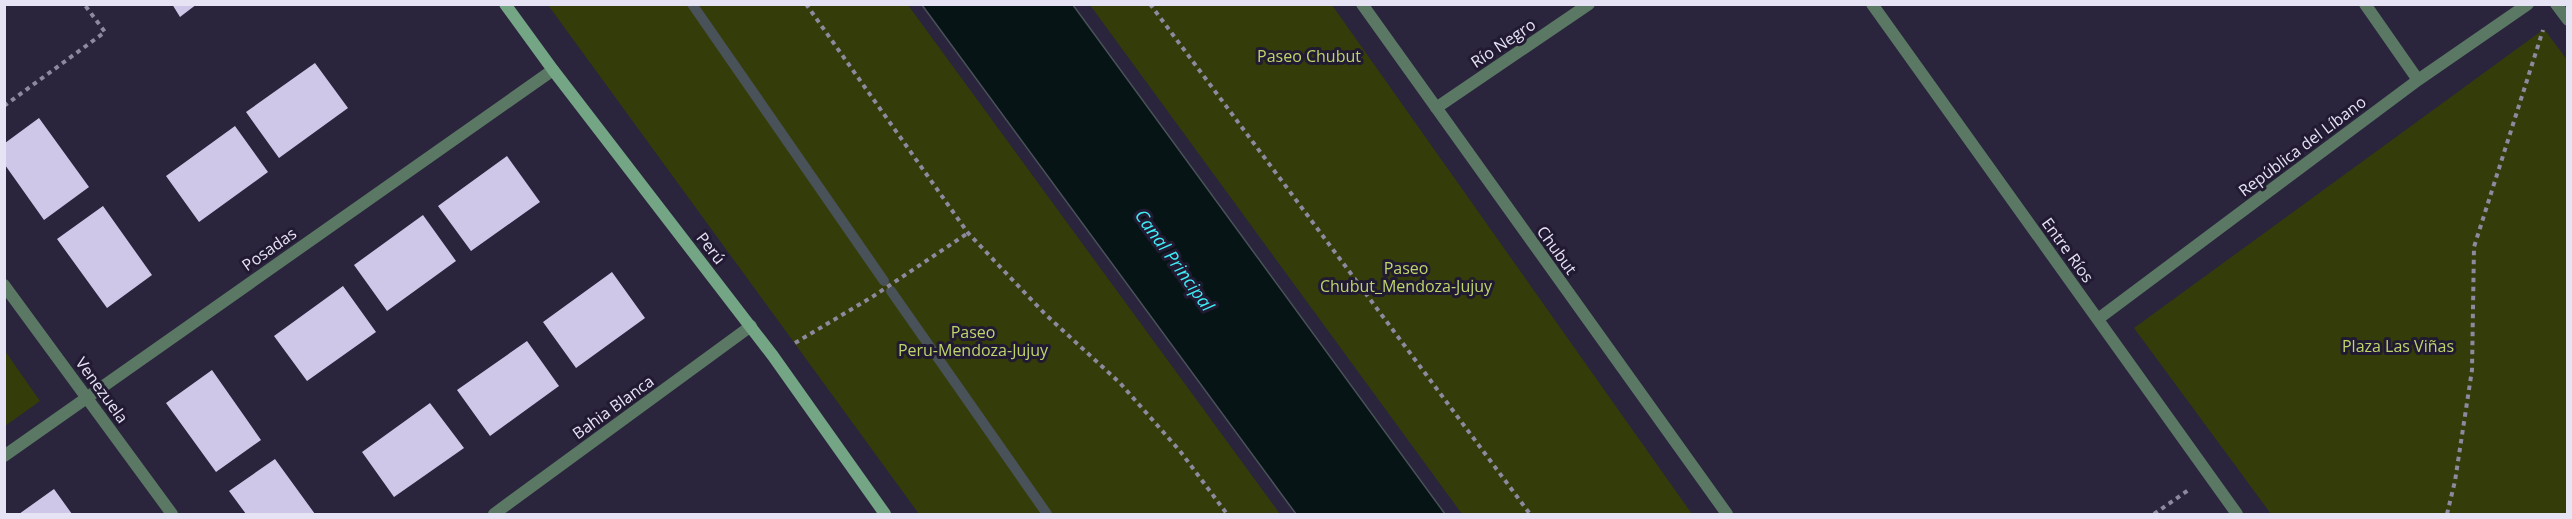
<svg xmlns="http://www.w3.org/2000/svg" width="2572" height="519" viewBox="0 0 2572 519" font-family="'Open Sans',sans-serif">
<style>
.green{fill:#343d0a}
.water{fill:#061415;stroke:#495258;stroke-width:1.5}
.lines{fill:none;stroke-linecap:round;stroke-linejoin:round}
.stream{stroke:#495258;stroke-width:10}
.building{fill:#cec7e8}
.path{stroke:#8d899e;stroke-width:4;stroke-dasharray:4.5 4.5;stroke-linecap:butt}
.minor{stroke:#5a7863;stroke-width:12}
.secondary{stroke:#74a584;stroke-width:12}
.labels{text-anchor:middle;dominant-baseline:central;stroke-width:6;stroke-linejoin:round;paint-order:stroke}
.street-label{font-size:16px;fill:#e6e3f4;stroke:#211a32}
.park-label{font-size:16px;fill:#bed56b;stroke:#211a32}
.water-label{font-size:18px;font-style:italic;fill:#3fedf6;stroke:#211a32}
</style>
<rect width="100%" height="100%" fill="#2a243d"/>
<path class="green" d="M548,5h360l372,509h-361z
M1090,5h242l360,509h-230z
M2544,29l24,32 -1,453h-296l-137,-186z
M5,351l35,50 -35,25h-1z"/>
<path class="water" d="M922,5h151l372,509h-149z"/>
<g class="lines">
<path class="stream" d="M692,4l192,277
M891,291l156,223"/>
</g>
<path class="building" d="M172,4h25l-17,13z
M315,63l33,45 -69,50 -33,-46z
M39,118l50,69 -45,33 -39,-55v-22z
M235,126l33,46 -69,50 -33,-46z
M507,156l33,46 -69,49 -33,-45z
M103,206l49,69 -45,33 -50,-69z
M423,215l33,46 -69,50 -33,-46z
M612,272l33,46 -69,50 -33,-46z
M343,286l33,46 -69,49 -33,-45z
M527,341l32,45 -69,50 -33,-46z
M212,370l49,70 -45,32 -50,-69z
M430,403l34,45 -70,49 -32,-45z
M275,459l40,55h-69l-17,-23z
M54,489l18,25h-53z"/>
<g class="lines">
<path class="path" d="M806,4l162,229 77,81 75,69 60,68 47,63
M1150,4l380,510
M4,106l101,-74 -21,-28
M795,343l77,-46 96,-64
M2154,514l36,-25
M2447,514l8,-33 17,-111 2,-123 69,-217"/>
<path class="minor" d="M1362,4l365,510
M1872,4l365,510
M2365,4l53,76
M2556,4l12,16
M1436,108l153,-104
M4,285l168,229
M2098,319l320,-239 110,-76
M4,456l549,-386
M494,514l257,-188"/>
<path class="secondary" d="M505,4l48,66 220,286 112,158"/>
</g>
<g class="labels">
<g class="street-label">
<text transform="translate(1503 43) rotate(-34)">Río Negro</text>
<text transform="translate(2302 146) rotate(-37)">República del Líbano</text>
<text transform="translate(711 248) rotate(52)">Perú</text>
<text transform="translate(269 249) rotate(-35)">Posadas</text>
<text transform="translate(1557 250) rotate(54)">Chubut</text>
<text transform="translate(2068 250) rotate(54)">Entre Ríos</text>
<text transform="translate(102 390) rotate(54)">Venezuela</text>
<text transform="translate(613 407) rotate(-36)">Bahia Blanca</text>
</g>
<g class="park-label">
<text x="1309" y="56">Paseo Chubut</text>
<text x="1406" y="268">Paseo<tspan x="1406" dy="18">Chubut_Mendoza-Jujuy</tspan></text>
<text x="973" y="332">Paseo<tspan x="973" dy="18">Peru-Mendoza-Jujuy</tspan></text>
<text x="2398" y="346">Plaza Las Viñas</text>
</g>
<g class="water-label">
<text transform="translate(1175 260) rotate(54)">Canal Principal</text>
</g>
</g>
<rect width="2572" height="519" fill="none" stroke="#e6e3f4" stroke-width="12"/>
</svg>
